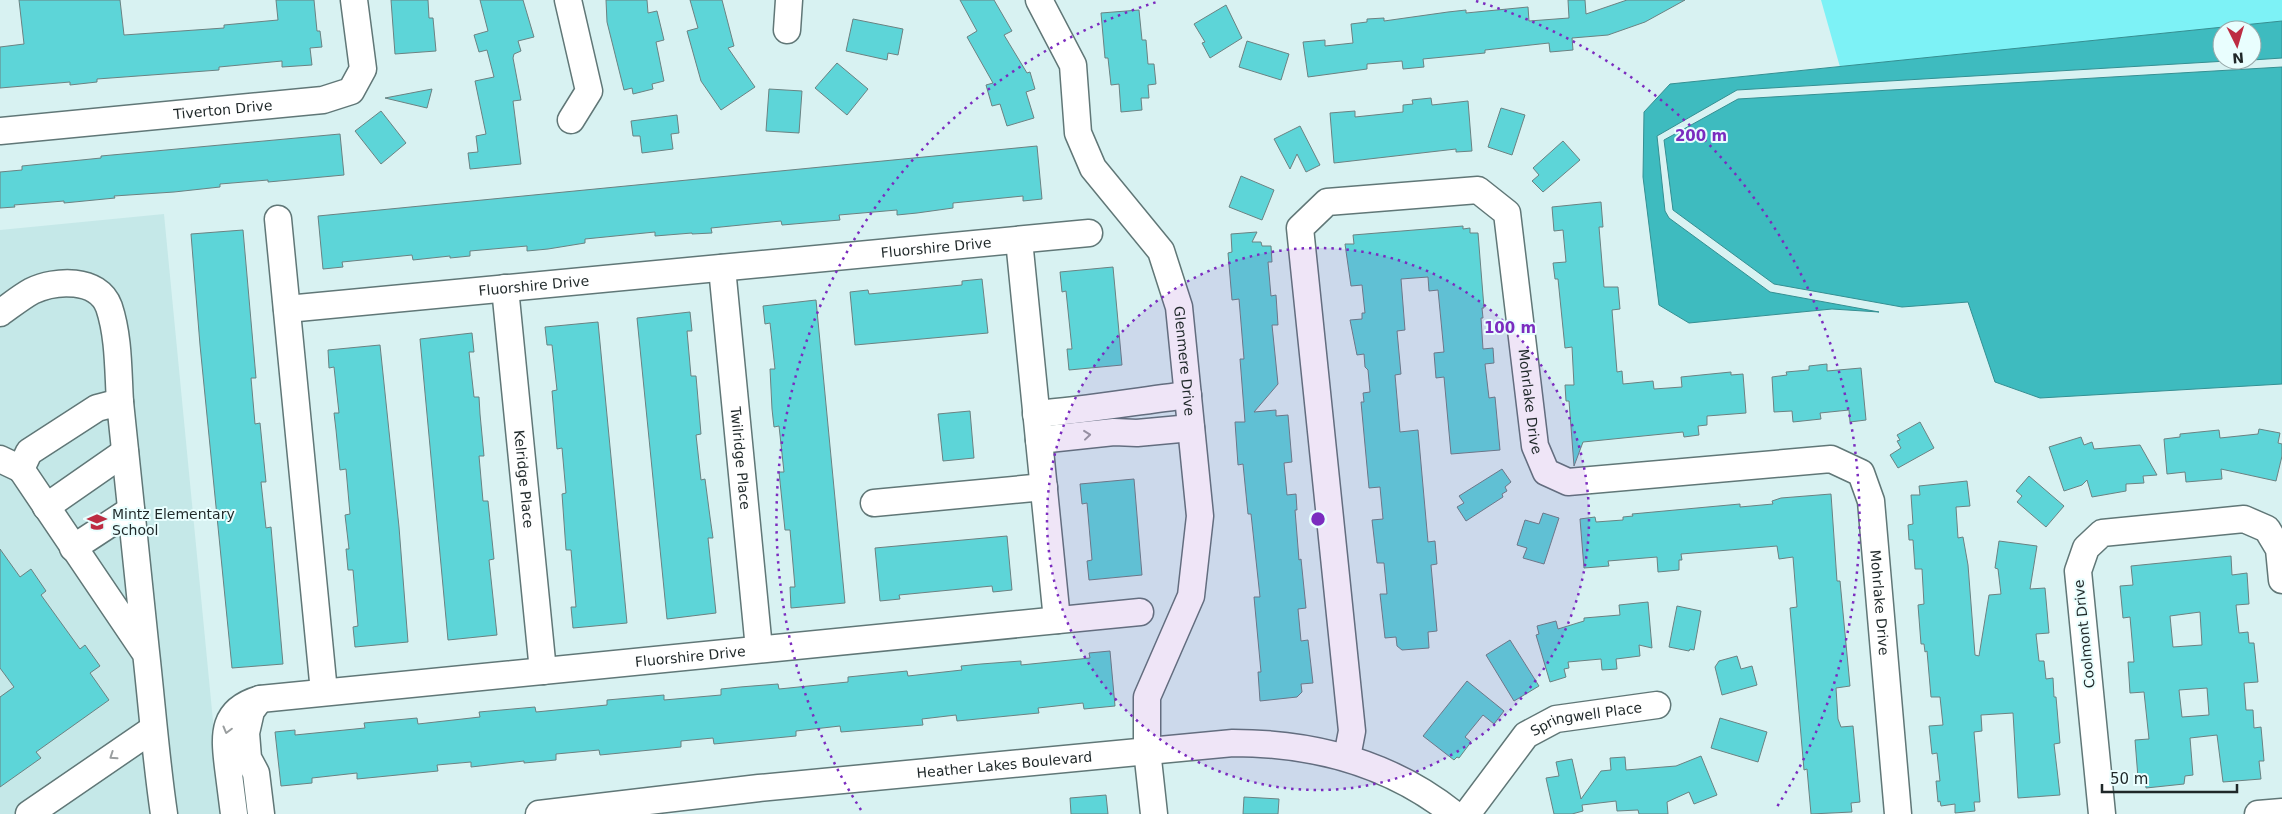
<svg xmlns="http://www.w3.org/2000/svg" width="2282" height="814" viewBox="0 0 2282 814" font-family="'DejaVu Sans',sans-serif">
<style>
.built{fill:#c5e8e8}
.green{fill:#7df2f6}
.water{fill:#3ebbbf;stroke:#358f92}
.building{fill:#5dd5d8;stroke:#6b8282;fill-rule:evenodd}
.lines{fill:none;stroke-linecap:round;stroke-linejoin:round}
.minor-casing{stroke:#607777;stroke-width:29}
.minor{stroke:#fff;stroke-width:26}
.oneway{stroke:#9a9e9f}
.ring{fill:none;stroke:#7b2cbf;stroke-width:2.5;stroke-dasharray:2.5 5}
.labels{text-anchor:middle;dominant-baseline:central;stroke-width:4;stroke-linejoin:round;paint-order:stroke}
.street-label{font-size:14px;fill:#1f2829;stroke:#e9fefe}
.poi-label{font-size:14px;fill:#1f2829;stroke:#e9fefe;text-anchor:start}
.centre{fill:#7b2cbf;stroke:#e9fefe;stroke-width:2.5}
.ring-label{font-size:15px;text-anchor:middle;font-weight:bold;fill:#7b2cbf;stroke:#e9fefe;stroke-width:4;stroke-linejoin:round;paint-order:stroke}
</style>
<rect width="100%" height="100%" fill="#d8f2f2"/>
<path class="built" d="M164,214l58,600h-222v-584z"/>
<path class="green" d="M1821,0h461v21l-442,46z"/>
<path class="water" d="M2282,21v37l-30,2v-30h-30v30h22l-507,30 -80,46 8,75 4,7 101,74 109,20 -47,-3 -143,14 -30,-18 -16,-128 1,-65 26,-28z
M2282,67v317l-242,14 -45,-16 -27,-80 -66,5 -128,-23 -101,-74 -9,-70 74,-41z"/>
<path class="building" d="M19,0h101l4,35 100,-7v-3l54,-5 -2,-20h38l3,31h3l2,16 -12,1 2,17 -30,2v-6l-63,6v3l-122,9v3l-27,3v-3l-70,6v-41l24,-3z
M391,0h37l1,18h4l3,33 -41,3z
M480,0h43l11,37 -16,4 3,10 -7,3 -1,4 8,42 -8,1 8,63 -51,5 -2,-16 10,-1 -2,-16 10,-2 -11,-53 19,-4 -7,-27 -8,2 -5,-17 14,-4z
M606,0h41l1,13 9,-2 7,29 -8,2 8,39 -12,3 1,5 -20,5 -1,-6 -8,2 -17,-68z
M690,0h32l12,46 -6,2 27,39 -34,23 -20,-29 -14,-50 11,-3z
M960,0h34l18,31 -8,4 23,38 3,-1 5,17 -9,3 8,26 -27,8 -7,-22 -8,2 -6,-21 7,-2 -26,-46 10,-6z
M1568,0h17l1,14 41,-14h58l-40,22 -37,13 -36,3 1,12 -23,2 -1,-9 -64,7v3l-62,6 1,8 -21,2 -1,-8 -35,3v5l-59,8 -5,-35 22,-2v6l28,-3 -2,-19 16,-2v-3l17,-1v3l64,-9 18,-2v3l62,-6 1,14 40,-3z
M1226,5l16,33 -32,20 -8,-15 3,-1 -11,-18z
M1139,10l3,30h4l2,24h6l2,20 -8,1 1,13h-8l1,12 -21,2 -2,-28 -8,1 -3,-27h-3l-4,-45z
M853,19l50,10 -5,26 -10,-2 -1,7 -41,-9z
M1247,41l42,13 -8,26 -42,-13z
M837,63l31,26 -21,26 -32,-27z
M432,89l-5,19 -42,-10z
M769,89l33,2 -3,42 -33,-2z
M1431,98l1,7 36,-4 4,50 -16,1v-3l-122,14 -4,-50 25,-2v6l48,-5v-7l10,-1 -1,-4z
M1501,108l24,7 -13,40 -24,-8z
M381,111l25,32 -25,21 -26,-33z
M677,115l2,18 -8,1 2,15 -31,4 -2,-17h-7l-2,-15z
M1300,126l20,39 -14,7 -9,-18 -7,15 -16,-30z
M340,134l4,41 -76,7v-2l-48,4v3l-46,5 -60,4 1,2 -51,5v-2l-50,4 1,2 -15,1v-36l22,-2v-4l79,-8v-2z
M1563,141l17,19 -37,32 -11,-11 7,-6 -6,-7z
M1037,146l5,53 -19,2v-5l-70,7v5l-36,5 -20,2v-5l-58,5 1,5 -58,5 -1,-4 -70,7 1,5 -20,1v-1l-37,3v-4l-70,7v4l-37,6 -21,2v-5l-57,5v5l-20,2v-2l-37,4 -1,-5 -70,7 1,5 -20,2 -5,-53z
M1241,176l33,14 -12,30 -33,-13z
M1601,202l2,25h-4l5,60h14l2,22 -8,1 5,62 5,-1 1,13 30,-3 1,8 28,-2 -1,-10 50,-5v3l12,-1 3,39 -39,3v9l-9,1 1,9 -15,2 -1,-5 -100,10 -9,24 -5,-65h-3l-1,-16h9l-2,-38 -7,1 -7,-69h-3l-2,-16 13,-1 -3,-32 -9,1 -2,-24z
M1463,226v3l7,-1v5h8l6,75h-2l1,10h-2l2,31 10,-1 1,15 -9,1 4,34 6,-1 5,53 -49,4 -7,-77 -8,1 -2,-25 10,-1 -6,-62 -9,1 -1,-14 -27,2 4,51 -8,1 4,43 -6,1 5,57 18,-2 10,112 7,-1 2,23 -6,1 6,66 -9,1 1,16 -27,2 -5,-4 -1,-9 -11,1 -5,-44h7l-3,-31h-7l-5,-43 11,-1 -3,-32 -11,1 -8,-86h3l-1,-9 7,-1 -2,-22 -3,-3 -1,-13 -7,1 -7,-35 12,-1v-6h3l-3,-28 -11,1 -6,-42h9l-1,-9z
M243,230l13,148h-5l4,46 5,-1 6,59h-5l5,46 5,-1 12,137 -51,4 -32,-323 -9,-111z
M1257,232l-5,10h9l1,4h9l1,16h-4l3,34 5,-1 2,30h-6l6,59 -24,28 22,-2v6l12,-1 4,47 -8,1 3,32 9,-1 1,16h-2l4,50 2,-1 5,49 -8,1 3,32 7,-1 5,43 -12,1 1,8 -5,5 -37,4 -2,-29h3l-7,-75h6l-9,-83h-3l-5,-50 -5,1 -3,-43h10l-5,-63h4l-5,-60 -7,1 -4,-47 4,-1 -1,-18z
M1113,267l9,98 -53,5 -2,-21h5l-6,-58 -4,1 -2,-20z
M982,279l6,54 -133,12 -5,-53 18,-2 1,4 93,-9v-4z
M816,300l29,303 -54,5 -1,-21h5l-5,-57h-5l-6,-58h5l-5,-46 -5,1 -2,-18 -2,-40h5l-5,-46 -5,1 -2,-18z
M690,312l2,19h-5l4,45h5l5,58 -5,1 5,45 4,-1 5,38 3,21h-5l8,75 -49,6 -30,-301z
M598,322l29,301 -54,5 -2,-21h5l-5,-57h-5l-4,-56 4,-1 -4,-45 -5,1 -5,-58 5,-1 -5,-45h-5l-2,-18z
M472,333l2,19h-5l5,45h5l1,17 4,42h-5l4,45h5l6,58 -5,1 8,75 -49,5 -28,-301z
M380,345l19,182 9,115 -53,5 -2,-20 5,-1 -5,-56h-5l-2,-21h3l-4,-34 5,-1 -4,-45 -6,1 -4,-40 -2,-17h5l-5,-46 -5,1 -1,-18z
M1827,364v7l34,-3 5,52 -16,2 -1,-12 -29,3 1,6 -28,3 -1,-11 -18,1 -2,-35 15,-2 -1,-3 23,-2v-4z
M970,411l4,47 -31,3 -5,-47z
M1920,422l14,26 -36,20 -8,-13 11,-7 -4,-7 3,-1 -3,-5z
M2259,429l21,4 -2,10 4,1v12l-6,25 -55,-12 1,10 -36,3 -1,-10 -18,2 -3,-35 16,-2v-3l39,-4 1,8 38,-4z
M2081,437l3,8 8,-3 2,7 46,-4 17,30 -14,1 1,7 -18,1v7l-34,6 -5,-17 -5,5 -18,6 -15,-44z
M1502,469l9,13 -6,5 2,4 -5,3 1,3 -37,24 -9,-14 7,-4 -5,-7z
M2029,476l35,30 -18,21 -29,-25 5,-6 -6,-5z
M1134,479l8,96 -53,5 -2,-19 5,-1 -5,-57 -5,1 -2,-20z
M1967,481l3,25 -14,1 2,31 5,-1 5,28 7,90 4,1 10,-61 12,-1 -3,-25 -3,-1 4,-27 38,5 -7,43 15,-1 4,45 -13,1 3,27h5l2,18 7,-1 1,19h2l4,46 -6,1 6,51 -42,3 -5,-85 -32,2 1,16 -8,1 6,70h-6l1,9 -20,2v-9l-14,2 -1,-5 -2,1 -2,-21h4l-3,-28 -5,1 -3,-28 14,-1 -3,-28h-9l-4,-46 -2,1 -1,-8h-3l-3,-39 6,-1 -2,-35h-7l-2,-29h-4l-1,-15 5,-1 -2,-29h9l-1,-9z
M1831,494l6,87h3l10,105 -14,2 2,31 3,8 12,-1 7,76 -9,1 1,9 -41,2 -4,-45 -3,1 -14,-162 7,-1 -4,-50 -14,2 -2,-13 -96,8 1,6h-3v10l-21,2 -1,-15 -49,4 1,5 -25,2 -4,-49 15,-2 1,5 27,-2v-3l10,-1 -1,-2 108,-10v3l33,-3 -1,-3 9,-3z
M1543,513l16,5 -15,46 -21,-6 4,-10 -10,-3 8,-25 14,4z
M1007,536l5,54 -19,2 -1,-6 -93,9 1,4 -20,2 -5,-53z
M0,549l20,28 11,-8 15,22 -5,4 39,54 5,-4 15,21 -10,7 19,27 -73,52 5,6 -41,29v-90l14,-10 -14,-19z
M2231,556l1,19 15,-2 2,31 -13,1 3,28 9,-1 1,11h5l4,39 -14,1 2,27h7l1,18 7,-1 3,34h-5l2,18 -38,3 -6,-47 -27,3 3,37 -8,1 -1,8 -38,4 -1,-11 -7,1 -3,-38 14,-1 -5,-47 -14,1 -2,-31h6l-4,-45 -7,1 -3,-32 13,-1 -2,-19zM2200,612l2,33 -29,2 -3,-31zM2207,688l2,27 -27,2 -3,-27z
M1648,602l4,46 -13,-3 1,11 -24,3 1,10 -15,1 -1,-11 -33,3 1,6 -5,1 2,8 -16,5 -14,-47 3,-1 -2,-8 19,-5 2,8 26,-8v-3l36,-3 -1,-10z
M1677,606l24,5 -7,39 -4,-1 -1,2 -20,-4z
M1510,640l29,46 -25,15 -28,-46z
M1110,651l5,55 -31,3 -1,-6 -45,5 1,5 -82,8 -1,-6 -34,4 1,6 -82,7 -1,-6 -44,5v5l-82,8 -1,-6 -32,3v6l-81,8 -1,-5 -43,4v6l-32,3v-2l-53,6v-5l-34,3 1,6 -81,8v-6l-45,5v5l-31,3 -6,-54 20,-2v5l70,-7 -1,-5 53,-5 1,6 62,-7 -1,-5 56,-5 1,5 71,-7v-5l57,-5v5l57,-5v-6l19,-2 38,-3 1,5 69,-7v-5l59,-6 1,5 54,-6 -1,-4 20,-2 40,-3v4l69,-7 -1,-5z
M1737,656l4,13 11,-3 5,19 -35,10 -7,-28 4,-6z
M1467,681l37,30 -10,13 -11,-9 -18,22 6,5 -12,16 -2,-1 -3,3 -31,-24z
M1720,718l47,14 -9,30 -47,-14z
M1701,756l16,39 -23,9 -5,-12 -22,10 1,12h-29l-1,-4 -21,1 -1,-10 -34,4 1,6 -11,3h-18l-8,-36 13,-2 -3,-14 16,-3 9,40 20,-28 10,-1 -1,-12 15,-1 1,13 50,-4z
M1106,795l2,19h-37l-1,-16z
M1244,797l35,2 -1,15h-35z"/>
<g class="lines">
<defs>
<g id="minor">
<path d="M568,0l21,91 -18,29"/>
<path id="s1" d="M1039,0l34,65 5,68 15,35 68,83 18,56 21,209 -9,80 -44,101v53l7,64"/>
<path d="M787,30l2,-30"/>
<path id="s2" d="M0,131l323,-31 28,-9 12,-22 -9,-69"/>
<path d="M278,219l46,473"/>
<path d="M1019,240l38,380"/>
<path id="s3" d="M722,268l37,381"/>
<path id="s4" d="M505,288l38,383"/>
<path id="s5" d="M287,309l802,-76"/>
<path d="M0,313c10,-7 21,-16 32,-22 23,-11 66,-14 77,16 10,30 9,64 11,95"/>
<path d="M1036,414c51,-4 101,-13 152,-19"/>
<path d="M1039,440l75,-8 23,1 54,-5"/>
<path d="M0,459l21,10"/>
<path d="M874,503l170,-16"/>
<path d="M46,507l79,-55"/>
<path d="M73,548l58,-38"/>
<path d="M146,654l-125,-185 8,-17 68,-44 23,-6c8,83 17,166 26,250 6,54 10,108 18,162"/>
<path d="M260,699l-9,12 -5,22 2,25 8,15 5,41"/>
<path id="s6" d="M1347,757l5,-26 -52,-503 27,-26 151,-12 29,23 28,233 11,26 22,10 263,-23 30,14 10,28 27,313"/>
<path d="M29,814l124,-85"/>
<path id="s7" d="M234,814c-2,-16 -4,-31 -6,-47 -4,-33 -6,-57 32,-68l880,-87"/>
<path id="s8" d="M539,814l220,-26 474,-45c81,0 157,20 221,71"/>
<path id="s9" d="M1467,814l59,-79 30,-16 101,-14"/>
<path d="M2102,814l-24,-243 8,-23 16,-15 142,-14 23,10 12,20 3,31"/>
<path d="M2258,814l24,-2"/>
</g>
</defs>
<use href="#minor" class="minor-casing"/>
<use href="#minor" class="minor"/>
</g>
<defs><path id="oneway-chevron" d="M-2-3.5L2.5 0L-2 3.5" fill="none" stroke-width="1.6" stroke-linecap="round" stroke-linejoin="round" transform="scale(1.25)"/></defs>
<g class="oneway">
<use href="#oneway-chevron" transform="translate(1087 435) rotate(-6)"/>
<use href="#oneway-chevron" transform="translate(227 730) rotate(105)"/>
<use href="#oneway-chevron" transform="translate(113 756) rotate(146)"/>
</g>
<circle cx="1318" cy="519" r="271" fill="#7b2cbf" fill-opacity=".12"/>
<g class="ring">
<circle cx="1318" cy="519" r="271"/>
<path d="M861 810A542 542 0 0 1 1160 1M1476 1A542 542 0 0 1 1775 810"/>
</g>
<defs>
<symbol id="school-bare" viewBox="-9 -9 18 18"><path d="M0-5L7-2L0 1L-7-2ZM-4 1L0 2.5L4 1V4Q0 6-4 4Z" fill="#bd2c42" stroke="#e9fefe" stroke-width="2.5" paint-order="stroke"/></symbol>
</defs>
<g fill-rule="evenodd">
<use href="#school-bare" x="83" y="508" width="28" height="28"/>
</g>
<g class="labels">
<g class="street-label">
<text stroke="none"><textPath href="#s2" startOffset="224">Tiverton Drive</textPath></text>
<text stroke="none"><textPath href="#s5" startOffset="652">Fluorshire Drive</textPath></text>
<text stroke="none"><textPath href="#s5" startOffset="248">Fluorshire Drive</textPath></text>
<text stroke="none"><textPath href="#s1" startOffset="400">Glenmere Drive</textPath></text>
<text stroke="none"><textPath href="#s6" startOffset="948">Mohrlake Drive</textPath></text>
<text stroke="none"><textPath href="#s3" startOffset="191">Twilridge Place</textPath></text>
<text stroke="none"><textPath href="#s4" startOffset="192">Kelridge Place</textPath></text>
<text stroke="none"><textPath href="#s6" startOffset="1474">Mohrlake Drive</textPath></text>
<text transform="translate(2084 634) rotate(-96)">Coolmont Drive</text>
<text stroke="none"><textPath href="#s7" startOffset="565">Fluorshire Drive</textPath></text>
<text stroke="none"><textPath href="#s9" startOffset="162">Springwell Place</textPath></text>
<text stroke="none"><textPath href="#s8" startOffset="468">Heather Lakes Boulevard</textPath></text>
</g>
<g class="poi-label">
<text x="112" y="514">Mintz Elementary<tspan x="112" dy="16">School</tspan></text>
</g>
</g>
<circle cx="1318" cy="519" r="8" class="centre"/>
<g class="ring-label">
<text x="1701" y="141">200 m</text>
<text x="1510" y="333">100 m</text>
</g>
<g transform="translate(2237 45) rotate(175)"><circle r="24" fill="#e9fefe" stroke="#98a8a9"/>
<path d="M0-4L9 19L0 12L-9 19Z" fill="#bd2c42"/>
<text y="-8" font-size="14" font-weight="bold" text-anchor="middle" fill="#1f2829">N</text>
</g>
<path d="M2102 784v8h135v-8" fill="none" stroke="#1f2829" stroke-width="2.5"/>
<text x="2110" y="784" font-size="15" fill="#1f2829" stroke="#e9fefe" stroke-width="4" paint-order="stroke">50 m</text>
</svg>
